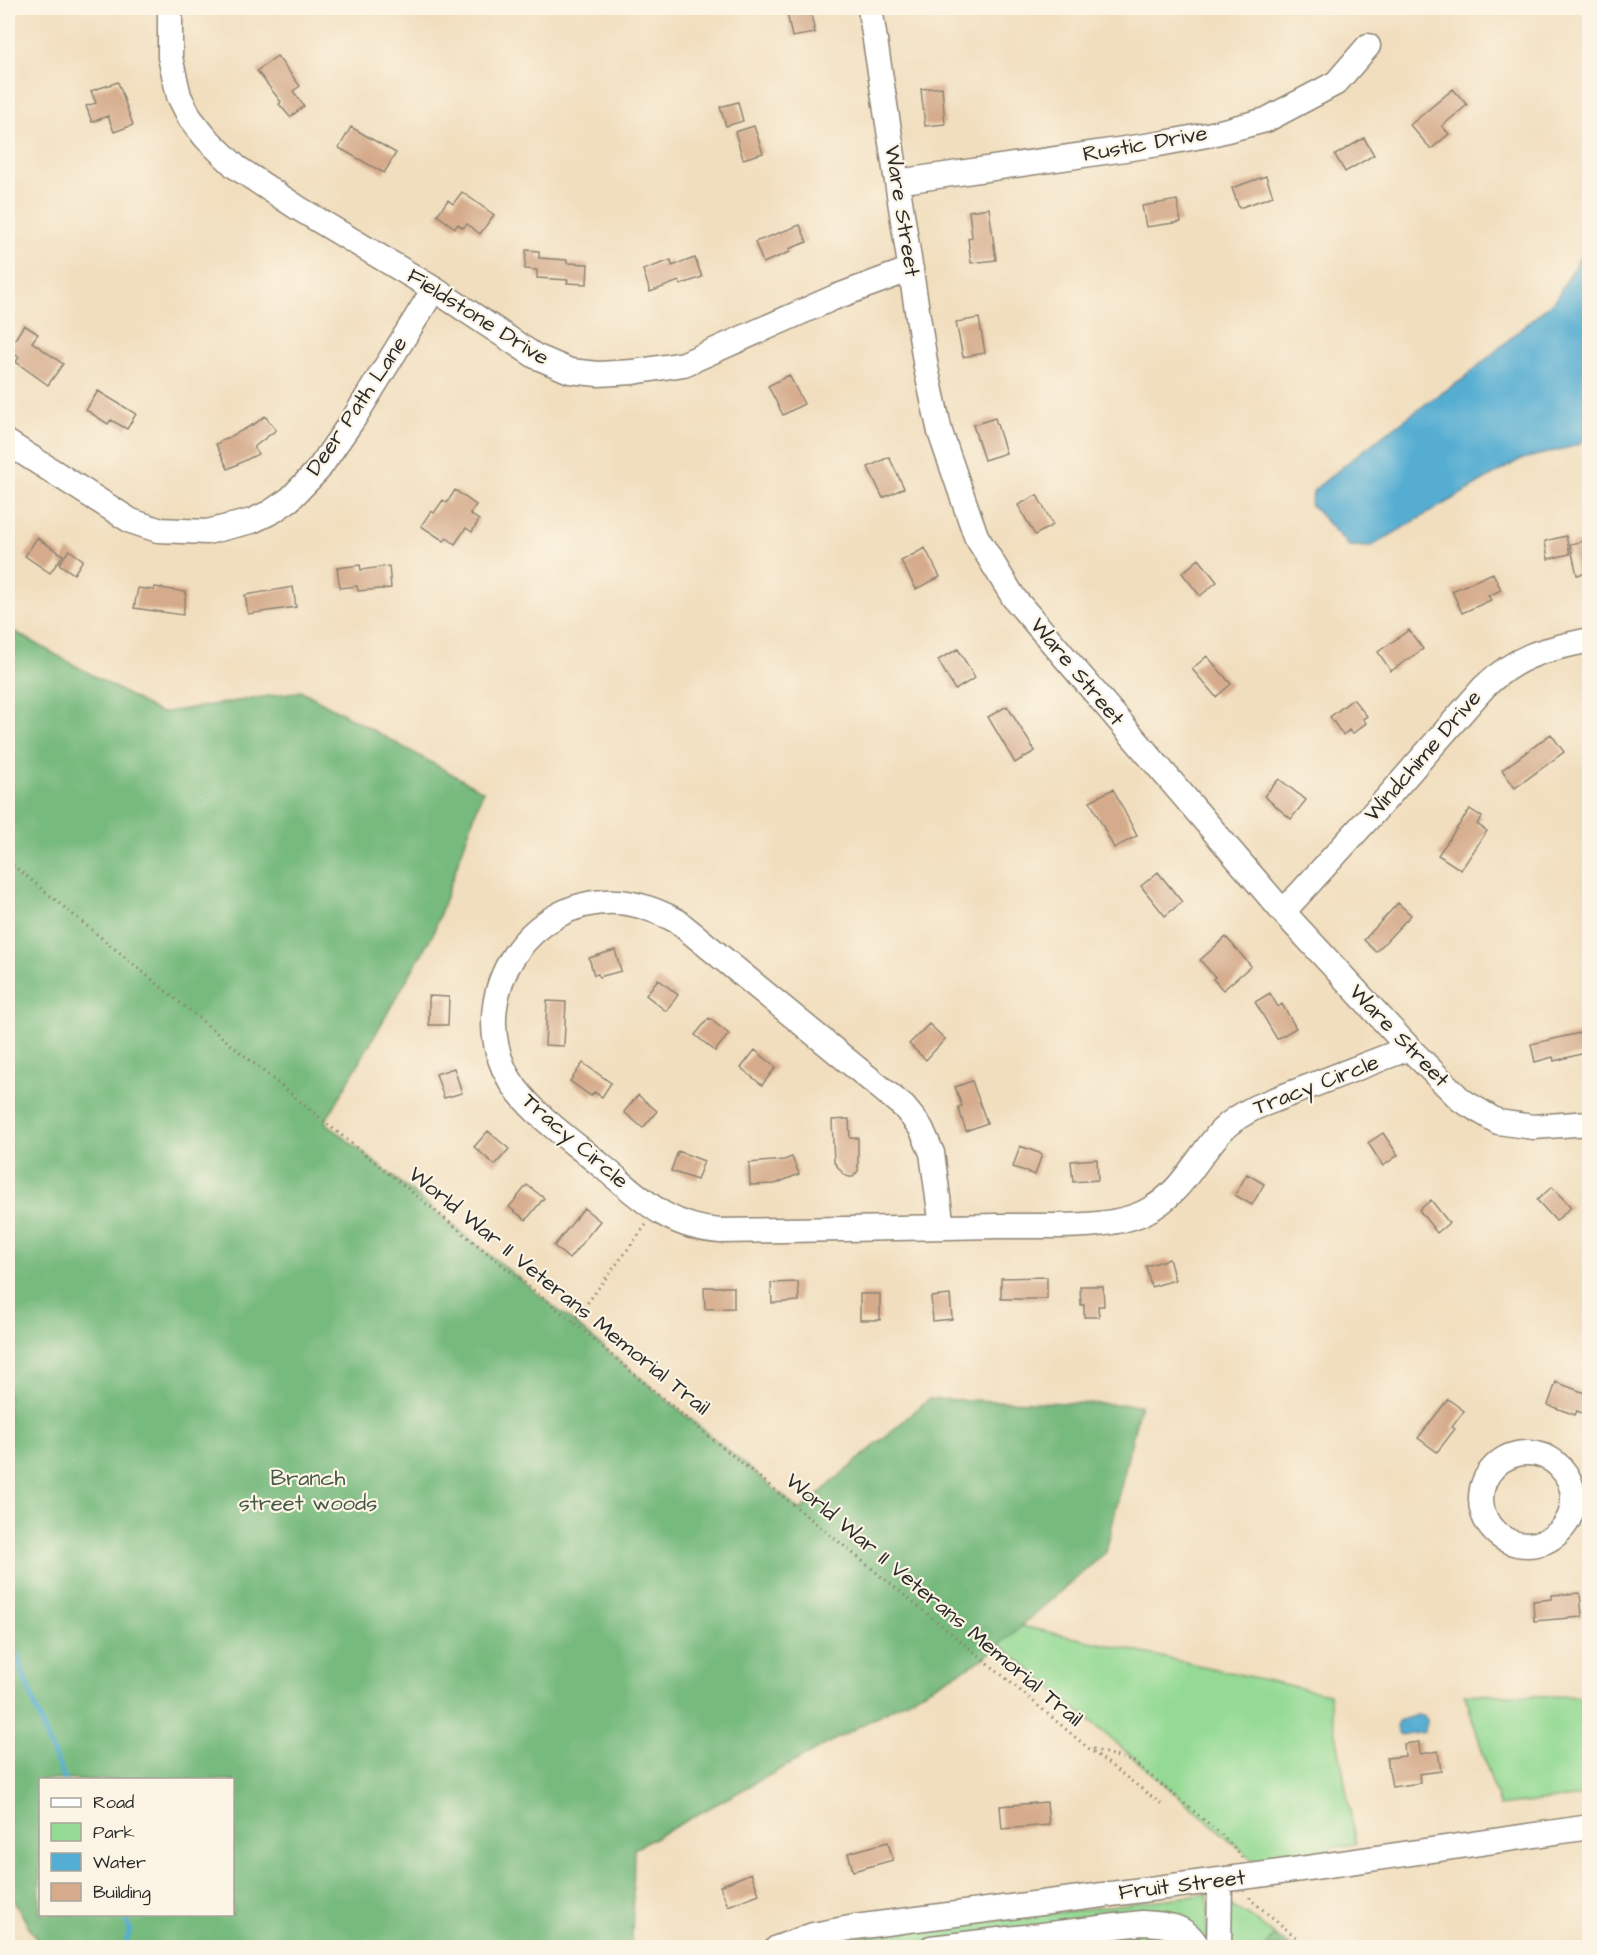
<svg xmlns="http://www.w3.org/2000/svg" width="1597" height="1955" viewBox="0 0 1597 1955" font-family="'Architects Daughter',sans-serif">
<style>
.green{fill:#94da94;stroke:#608260;stroke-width:1.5}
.forest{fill:#77ba7e;stroke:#517254;stroke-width:1.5;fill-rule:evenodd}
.water{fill:#54add2;stroke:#406c7e;stroke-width:1.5}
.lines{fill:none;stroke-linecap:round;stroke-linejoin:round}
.stream{stroke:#54add2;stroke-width:5}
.building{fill:#d5ab8b}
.minor-casing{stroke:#8e8474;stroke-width:27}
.path{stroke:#8e8474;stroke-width:3;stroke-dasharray:1.5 4.5;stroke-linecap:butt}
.minor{stroke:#fff;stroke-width:24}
.labels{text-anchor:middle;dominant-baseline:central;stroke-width:4.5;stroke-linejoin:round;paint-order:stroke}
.street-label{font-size:22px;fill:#2b2b2b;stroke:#fcf5e5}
.park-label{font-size:22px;fill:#455745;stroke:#fcf5e5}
</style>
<rect width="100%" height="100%" fill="#fcf5e5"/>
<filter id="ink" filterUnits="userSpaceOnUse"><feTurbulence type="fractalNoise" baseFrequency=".0167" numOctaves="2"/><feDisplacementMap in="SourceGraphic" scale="12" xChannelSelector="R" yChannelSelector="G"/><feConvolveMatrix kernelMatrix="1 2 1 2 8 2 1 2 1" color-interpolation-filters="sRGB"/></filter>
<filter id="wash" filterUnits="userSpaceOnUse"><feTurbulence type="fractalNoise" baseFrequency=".008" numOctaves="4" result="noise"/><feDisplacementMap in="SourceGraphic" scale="24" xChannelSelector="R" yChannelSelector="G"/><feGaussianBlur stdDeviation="1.35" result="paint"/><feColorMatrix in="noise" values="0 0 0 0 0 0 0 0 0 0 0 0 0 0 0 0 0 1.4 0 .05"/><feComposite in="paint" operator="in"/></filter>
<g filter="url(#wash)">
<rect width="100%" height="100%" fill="#f1debe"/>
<path class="green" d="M963,1613l366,81 27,150 -100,18z
M1465,1694l124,3v98l-90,11z
M1208,1894l-1,52 -84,-28 -234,29 -85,1 36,-9z
M1229,1905l20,11 25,19 -9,12 -38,1z
M1146,1927l46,21h-204z"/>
<path class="forest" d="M8,628l152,85 142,-22 181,100 -50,143 -108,188 248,200 227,188 129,-111 211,6 -34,147 -123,107 -349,190 -2,95 -7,4 -584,-1 -33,-56zM40,1780h192v134h-192z
M1274,1935l17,12h-26z"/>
<path class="water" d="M1589,242v195l-11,8 -59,15 -149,87 -21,-1 -39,-42 4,-14 43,-35 74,-55 31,-20 94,-81z
M1417,1715l8,2 2,6 -3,9 -19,3 -6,-1 -3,-7 2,-6z"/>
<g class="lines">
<path class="stream" d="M8,1633l42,113 15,34
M124,1914l6,16 -6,18"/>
</g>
<g id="blocks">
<path class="building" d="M786,8h24l5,25 -23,4z
M277,56l23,30 -7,5 11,15 -14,11 -11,-13 2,-2 -24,-31z
M118,82l15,43 -19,7 -6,-16 -16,6 -6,-16 10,-3 -5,-12z
M942,87l3,37 -20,2 -4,-37z
M1453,89l14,16 -25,21 7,8 -18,15 -21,-24z
M738,102l5,19 -17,5 -6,-19z
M754,126l9,27 -20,6 -8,-27z
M351,127l45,26 -12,20 -45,-25z
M1364,138l10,17 -29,17 -10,-17z
M1266,176l7,20 -34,12 -7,-20z
M462,192l32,23 -14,19 -13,-10 -4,4 -5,-4 -3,4 -18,-13 11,-15 5,4z
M1177,200l4,22 -35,5 -4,-21z
M989,208l7,52 -25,3 -3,-25 4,-1 -3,-26z
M800,225l7,17 -18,7 1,3 -27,11 -8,-21z
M526,250l13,1v7l28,2v3l21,1 -1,20 -20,-1 1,-3 -31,-2v-8l-12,-1z
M695,258l7,19 -22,8 -1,-4 -29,11 -7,-22 28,-10 1,6z
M979,318l6,35 -22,4 -7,-35z
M24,325l14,9 -6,8 31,22 -15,21 -32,-23 3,-5 -11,-7z
M789,375l15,29 -21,11 -15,-29z
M98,391l38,23 -9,15 -16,-9 -3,4 -22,-14z
M265,416l11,14 -22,17 4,7 -30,15 -12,-25 40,-21z
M995,418l11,35 -22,7 -11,-35z
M889,457l15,31 -21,10 -15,-31z
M455,490l21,15 -6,9 9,6 -7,12 -6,-4 -11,16 -8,-6 -3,3 -23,-15 10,-15 3,2 9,-13 4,3z
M1037,495l16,30 -18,10 -17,-30z
M1566,536l4,18 -22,5 -3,-18z
M37,538l26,17 -13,18 -25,-17z
M1590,540v32l-13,3 -7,-31z
M925,548l15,29 -24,12 -15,-28z
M69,550l14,10 -9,14 -15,-10z
M1199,559l18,23 -17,14 -18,-23z
M360,565l1,5 28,-4 2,22 -33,3 -1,-5 -17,2 -3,-20z
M1493,573l8,17 -13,6 3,4 -29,13 -10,-22z
M155,587l31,5 -3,23 -49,-7 4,-20 16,2z
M293,587l3,20 -48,7 -3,-19z
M1409,630l14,19 -32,22 -13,-19z
M958,649l17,29 -20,12 -17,-30z
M1207,656l24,28 -15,13 -24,-28z
M1353,699l14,17 -4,3 3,4 -14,11 -3,-4 -6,5 -13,-18z
M1007,706l28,45 -20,12 -27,-46z
M1551,734l13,18 -49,36 -13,-18z
M1279,779l27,21 -15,19 -27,-23z
M1113,789l24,47 -23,12 -24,-47z
M1470,809l12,8 -5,7 10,7 -26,39 -23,-15z
M1158,872l24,30 -17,14 -24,-30z
M1398,903l13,12 -35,37 -12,-12z
M1226,937l25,29 -28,24 -10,-11 2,-2 -15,-17z
M615,950l6,21 -22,6 -1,-3 -4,1 -5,-17z
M658,979l20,16 -12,16 -20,-16z
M1270,993l8,14 4,-3 14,24 -19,11 -22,-37z
M429,996l20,1 -1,28h-19z
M547,1001l19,1 -2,44 -19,-1z
M709,1018l20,16 -14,17 -20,-16z
M929,1024l16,15 -19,21 -17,-16z
M1580,1033l5,20 -31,8 -1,-4 -18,5 -4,-18z
M755,1050l21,17 -14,18 -21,-17z
M583,1063l28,20 -9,14 -8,-5 -3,4 -21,-15z
M454,1068l8,25 -18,5 -8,-24z
M972,1081l15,42 -21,8 -8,-24 4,-1 -7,-19z
M638,1095l19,16 -14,17 -19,-16z
M849,1119l1,19h8v33l-5,6h-4l-5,-2 -10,-13 -2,-42z
M488,1131l21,18 -14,16 -21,-18z
M1383,1133l15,22 -15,11 -15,-23z
M1020,1146l22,8 -7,21 -22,-8z
M678,1151l26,10 -7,19 -26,-9z
M792,1157l7,17 -24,10 -25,1 -1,-22 35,-3z
M1097,1159l1,21 -25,2 -2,-21z
M1247,1174l17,10 -12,21 -17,-10z
M527,1185l17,13 -18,22 -17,-13z
M1552,1187l19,20 -15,14 -19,-21z
M1431,1200l18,23 -12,10 -18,-23z
M584,1208l16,13 -31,38 -15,-13z
M1169,1259l6,21 -24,7 -5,-21z
M1047,1277v22h-46v-21z
M798,1282l1,19 -27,2 -1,-20z
M1080,1286h23l1,20h-6l1,11h-15v-12h-3z
M704,1287h30v21l-29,1z
M860,1294h20v26h-20z
M950,1295l2,24 -19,2 -2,-24z
M1556,1382l34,13v21l-13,-5 -2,4 -27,-10z
M1448,1399l16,12 -12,16 3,2 -18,23 -19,-14z
M1580,1593l2,24 -48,4 -1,-20 19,-2v-4z
M1419,1742l1,12 18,-3 3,20 -22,3 1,9 -28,4 -5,-29 18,-2 -1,-12z
M1047,1802l2,23 -47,4 -2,-23z
M888,1842l5,18 -40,11 -5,-18z
M751,1873l8,21 -31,12 -8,-20z"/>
</g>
</g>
<g filter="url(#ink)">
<use href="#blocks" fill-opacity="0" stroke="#8e8474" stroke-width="1.5"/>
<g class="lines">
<defs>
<path id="minor" d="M170,8v49l9,39 11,22 16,20 30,29 62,41 136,81 101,67 35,15 28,3 35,-2 51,-8 149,-66 78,-29
M870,8l56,360 14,64 36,104 38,62 269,314 126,136 52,52 37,22 35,5 57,-4
M897,182l262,-38 53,-10 54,-14 70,-37 32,-37
M8,443l123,78 27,9 49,2 45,-11 19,-9 19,-13 28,-29 36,-52 80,-129
M1283,912l104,-114 97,-111c35,-33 60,-37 106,-47
M942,1227l-10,-74 -11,-25 -17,-21 -227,-186c-19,-10 -38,-18 -60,-19 -87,-4 -148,88 -113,167 18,39 66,70 99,98 39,32 64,60 117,64 92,-1 185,-3 277,-5 43,-1 110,5 148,-14 37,-18 51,-54 77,-82 10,-10 22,-17 34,-23l153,-59
M1481 1499a46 46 0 1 1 92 0a46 46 0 1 1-92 0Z
M777,1948l36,-13 42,-8 411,-53 324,-47
M931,1948l211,-25c23,1 45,2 56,25
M1219,1948l1,-68"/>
</defs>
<use href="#minor" class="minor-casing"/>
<path class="path" d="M8,861l317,261 248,200 95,81 315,256 105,89 76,58
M573,1322l73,-97
M1093,1749l41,13 86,71 20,21 2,4
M1250,1897v2l59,49"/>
<use href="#minor" class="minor"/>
</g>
</g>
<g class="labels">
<g class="street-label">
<text transform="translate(1145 144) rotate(-10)">Rustic Drive</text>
<text transform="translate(902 211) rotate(81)">Ware Street</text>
<text transform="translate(478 317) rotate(32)">Fieldstone Drive</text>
<text transform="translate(357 406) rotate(-56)">Deer Path Lane</text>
<text transform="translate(1077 672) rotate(50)">Ware Street</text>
<text transform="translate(1423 756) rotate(-49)">Windchime Drive</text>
<text transform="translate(1399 1036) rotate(46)">Ware Street</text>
<text transform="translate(1316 1085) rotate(-21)">Tracy Circle</text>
<text transform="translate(575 1141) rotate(41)">Tracy Circle</text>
<text transform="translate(559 1291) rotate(39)">World War II Veterans Memorial Trail</text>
<text transform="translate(934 1600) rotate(40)">World War II Veterans Memorial Trail</text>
<text transform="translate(1182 1885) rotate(-7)">Fruit Street</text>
</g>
<g class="park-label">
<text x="308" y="1478">Branch<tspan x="308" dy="25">street woods</tspan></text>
</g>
</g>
<rect width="1597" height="1955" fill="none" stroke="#fcf5e5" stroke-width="30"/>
<rect x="39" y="1778" width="195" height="138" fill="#fcf5e5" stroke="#a8a49b" stroke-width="1.5"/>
<rect x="51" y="1798" width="30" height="9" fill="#ffffff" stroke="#a8a49b" stroke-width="1.5"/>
<text x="93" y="1808" font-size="18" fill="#2b2b2b">Road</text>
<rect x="51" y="1823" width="30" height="18" fill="#94da94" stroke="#a8a49b" stroke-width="1.5"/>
<text x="93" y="1838" font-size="18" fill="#2b2b2b">Park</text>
<rect x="51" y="1853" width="30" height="18" fill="#54add2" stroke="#a8a49b" stroke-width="1.5"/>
<text x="93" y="1868" font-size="18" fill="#2b2b2b">Water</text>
<rect x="51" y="1883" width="30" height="18" fill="#d5ab8b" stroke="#a8a49b" stroke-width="1.5"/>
<text x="93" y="1898" font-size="18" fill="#2b2b2b">Building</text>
</svg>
